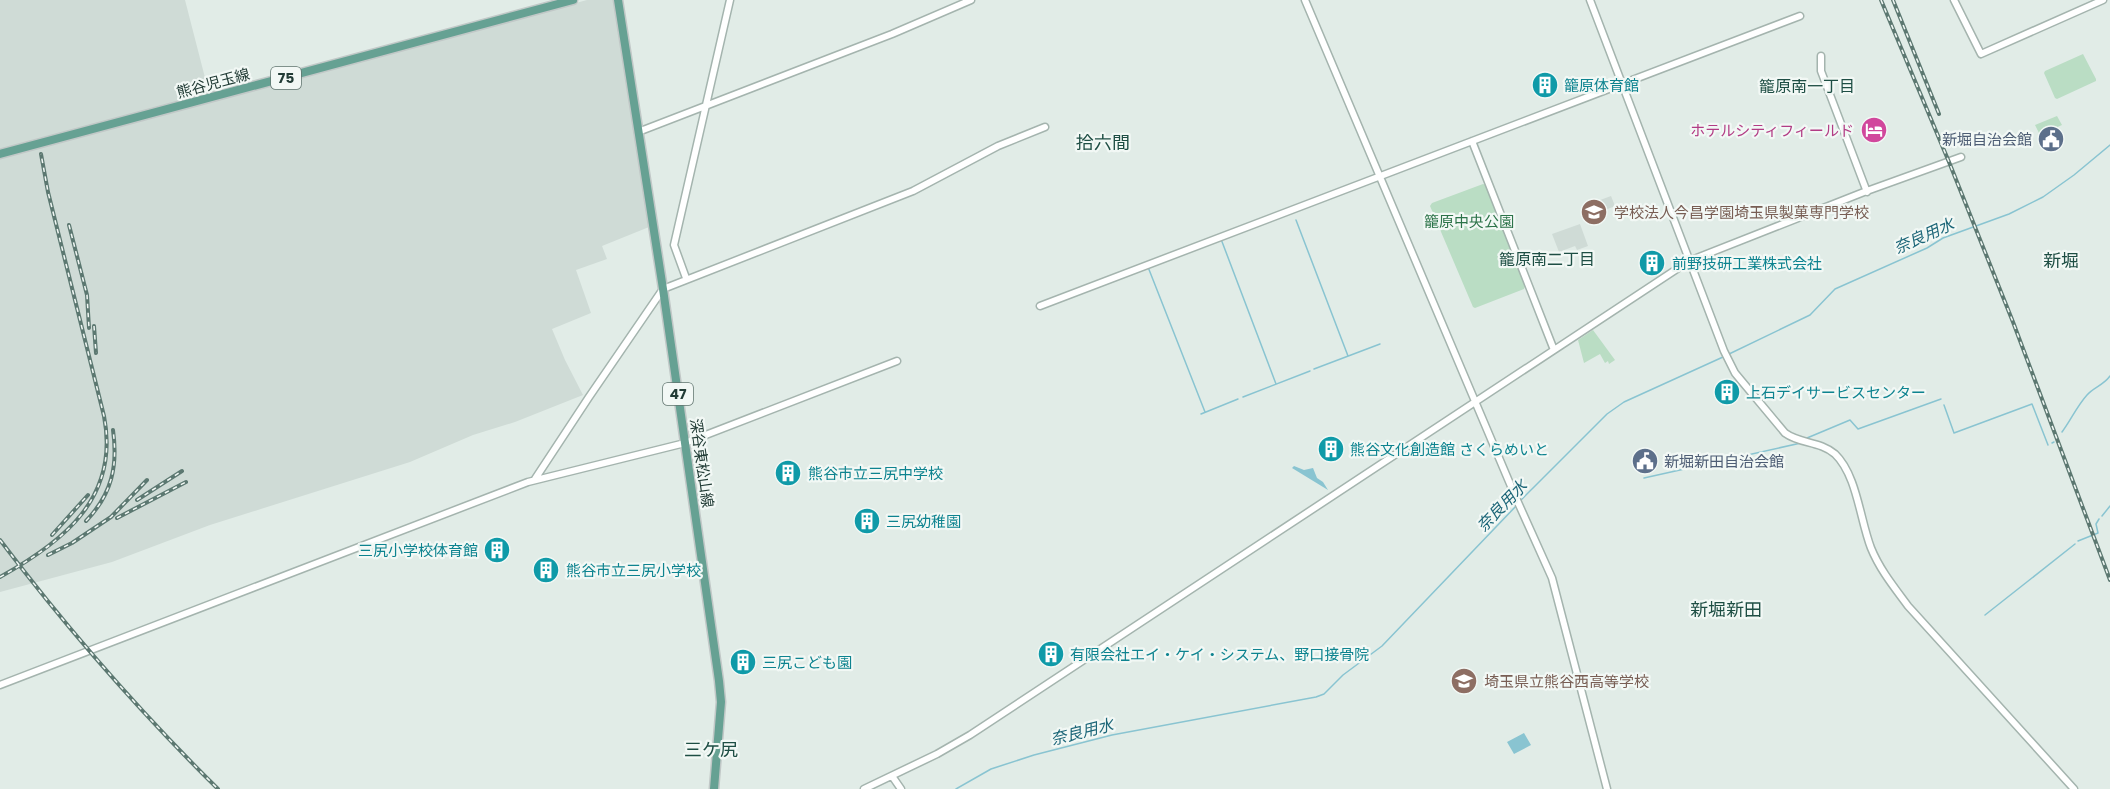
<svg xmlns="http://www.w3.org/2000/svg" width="2110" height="789" viewBox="0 0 2110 789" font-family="Poppins,'Noto Sans JP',sans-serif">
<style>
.built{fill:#cfdbd6}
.green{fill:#baddc4}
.water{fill:#89c4d1}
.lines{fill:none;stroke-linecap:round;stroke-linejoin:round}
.stream{stroke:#89c4d1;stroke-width:1.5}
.minor-casing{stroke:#a4b4ae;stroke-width:9}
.major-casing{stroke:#c1c8c7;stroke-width:11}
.minor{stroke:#fff;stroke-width:6}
.major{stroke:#66a193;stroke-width:8}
.rail-casing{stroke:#5c7871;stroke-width:4}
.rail{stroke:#f2f8f5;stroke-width:1.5;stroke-dasharray:4.5;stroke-linecap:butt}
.labels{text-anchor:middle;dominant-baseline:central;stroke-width:4.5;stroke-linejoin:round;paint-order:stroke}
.shield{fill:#f2f8f5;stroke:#60746f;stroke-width:1.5}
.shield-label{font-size:14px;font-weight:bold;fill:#223c36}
.street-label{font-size:15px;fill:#223c36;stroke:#f2f8f5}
.culture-label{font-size:15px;fill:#0d838f;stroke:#f2f8f5;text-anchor:start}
.hotel-label{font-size:15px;fill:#b23c85;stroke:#f2f8f5;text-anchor:end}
.service-label{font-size:15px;fill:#4e5e75;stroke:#f2f8f5;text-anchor:end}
.education-label{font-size:15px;fill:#785e54;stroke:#f2f8f5;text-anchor:start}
.park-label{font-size:15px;fill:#2c7349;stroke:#f2f8f5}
.neighbourhood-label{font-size:16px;fill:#1e4e44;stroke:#f2f8f5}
.water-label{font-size:16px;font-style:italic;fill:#1c6678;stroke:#f2f8f5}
.quarter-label{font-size:18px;fill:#1e4e44;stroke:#f2f8f5}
</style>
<rect width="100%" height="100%" fill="#e1ece7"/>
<path class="built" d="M0,0h185l26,101 376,-101h27l35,227 -47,19 5,13 -31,11 15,43 -39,16 13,31 18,35 -68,27 -42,13 -63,27 -200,63 -98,37 -112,30z
M1611,196l4,10 -27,11 -4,-11z
M1580,224l8,22 -11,4 -2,-4 -16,6 -7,-18z"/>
<path class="green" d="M2083,54l13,25v2l-39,18 -2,-1 -11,-25 1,-2z
M2057,116l5,9 -22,10 -5,-10z
M1483,184l3,1 39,101 -1,3 -49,19 -2,-1 -43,-101 2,-3z
M1593,330l22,30 -6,4 -1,-3 -3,2 -5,-9 -16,9 -6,-23z"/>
<path class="water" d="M1294,466l10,4 9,-2 4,10 6,4 5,8 -36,-22z
M1524,733l7,12 -17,9 -7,-12z"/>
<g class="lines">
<path class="stream" d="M1296,220l52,136
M1221,239l55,145
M1148,267l57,145
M1727,355l83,-40 25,-26 92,-41 16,-10 66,-24 34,-17 31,-22 36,-30
M1314,369l66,-25
M1243,397l67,-26
M1944,405l10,28 78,-29 16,41
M1201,414l37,-15
M2062,432c9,-12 15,-26 25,-37 7,-8 17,-10 23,-19
M1807,438l43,-18 8,9 83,-30
M2052,443l2,-1
M1644,478l157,-35
M1520,501l87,-87 17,-12 99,-45
M2102,516l8,-10
M2078,541l20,-8 -2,-9 3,-5
M1985,615l90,-71
M956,789l35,-20 43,-14 78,-20 204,-38 8,-3 19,-19 39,-29 135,-141"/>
<defs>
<path id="minor" d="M1305,0l211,498 36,80 55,211
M1590,0l134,351 11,22 50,60c15,11 35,8 50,21 22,21 25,66 36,94 9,22 23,39 37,58l166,183
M1954,0l27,54 122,-54
M1821,56v15l46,121
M638,132l254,-98 79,-34
M1472,141l82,209
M686,278l-12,-33 56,-245
M1040,306l760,-290
M535,479l54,-82 74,-108 250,-98 85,-45 47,-19
M0,685l528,-203 157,-39 212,-82
M892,776l9,13
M864,789l73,-35 33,-19 719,-474 175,-69 97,-35"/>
<path id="major" d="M618,0l45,289 56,392 2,21 -7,87
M0,154l573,-154"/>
</defs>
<use href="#minor" class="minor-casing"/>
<use href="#major" class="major-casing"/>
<use href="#minor" class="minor"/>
<use href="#major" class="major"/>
<defs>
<path id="rail" d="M1881,0l68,162 64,160 97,258
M1893,0l46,114
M69,225l18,70 2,33
M94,326l2,27
M137,500l45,-29
M117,518l69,-36
M86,521c26,-27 32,-55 27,-91
M52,535l36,-40
M0,540c65,86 141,173 218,249
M48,555l24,-12 39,-26 36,-37
M0,577c63,-35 120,-79 104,-161l-56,-224 -7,-38"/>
</defs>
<use href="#rail" class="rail-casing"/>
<use href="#rail" class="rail"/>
</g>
<defs>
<symbol id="building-disc" viewBox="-11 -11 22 22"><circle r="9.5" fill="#0f9aa8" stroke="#f2f8f5"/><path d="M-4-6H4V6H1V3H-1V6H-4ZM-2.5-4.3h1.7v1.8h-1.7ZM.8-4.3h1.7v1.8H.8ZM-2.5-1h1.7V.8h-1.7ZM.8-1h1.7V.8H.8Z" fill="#fff"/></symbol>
<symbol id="hotel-disc" viewBox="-11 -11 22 22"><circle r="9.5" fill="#d1479c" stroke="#f2f8f5"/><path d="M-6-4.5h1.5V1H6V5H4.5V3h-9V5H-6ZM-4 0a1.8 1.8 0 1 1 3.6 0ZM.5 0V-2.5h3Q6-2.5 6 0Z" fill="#fff"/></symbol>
<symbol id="civic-disc" viewBox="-11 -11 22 22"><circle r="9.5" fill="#5c6f8a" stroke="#f2f8f5"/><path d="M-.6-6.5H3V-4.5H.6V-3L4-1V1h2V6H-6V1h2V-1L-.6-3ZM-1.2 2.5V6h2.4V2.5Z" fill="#fff"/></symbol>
<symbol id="university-disc" viewBox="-11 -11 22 22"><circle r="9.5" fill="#8d6e63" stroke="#f2f8f5"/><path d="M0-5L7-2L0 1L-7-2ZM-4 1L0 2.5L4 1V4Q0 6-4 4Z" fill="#fff"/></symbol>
<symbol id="school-disc" viewBox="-11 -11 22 22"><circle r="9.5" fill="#8d6e63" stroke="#f2f8f5"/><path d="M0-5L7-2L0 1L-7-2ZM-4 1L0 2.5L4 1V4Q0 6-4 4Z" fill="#fff"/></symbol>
</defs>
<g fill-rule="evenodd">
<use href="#building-disc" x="1530" y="70" width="30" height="30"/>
<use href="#hotel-disc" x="1859" y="115" width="30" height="30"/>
<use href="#civic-disc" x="2036" y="124" width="30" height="30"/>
<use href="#university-disc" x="1579" y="197" width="30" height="30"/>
<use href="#building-disc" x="1637" y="248" width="30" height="30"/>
<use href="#building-disc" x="1712" y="377" width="30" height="30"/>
<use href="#building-disc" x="1316" y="434" width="30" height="30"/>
<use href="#civic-disc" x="1630" y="446" width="30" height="30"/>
<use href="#building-disc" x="773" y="458" width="30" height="30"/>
<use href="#building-disc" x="852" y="506" width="30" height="30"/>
<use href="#building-disc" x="482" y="535" width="30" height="30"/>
<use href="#building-disc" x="531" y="555" width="30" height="30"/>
<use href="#building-disc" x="1036" y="639" width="30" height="30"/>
<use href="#building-disc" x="728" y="647" width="30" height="30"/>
<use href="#school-disc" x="1449" y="666" width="30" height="30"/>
</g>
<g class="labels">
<g class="shield">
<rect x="271" y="67" width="30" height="22" rx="4.5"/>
<rect x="663" y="383" width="30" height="22" rx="4.5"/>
</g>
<g class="shield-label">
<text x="286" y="78">75</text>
<text x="678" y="394">47</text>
</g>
<g class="street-label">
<text transform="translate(213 83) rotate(-15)">熊谷児玉線</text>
<text transform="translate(702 463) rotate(82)">深谷東松山線</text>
</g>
<g class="culture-label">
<text x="1564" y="85">籠原体育館</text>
<text x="1672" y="263">前野技研工業株式会社</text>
<text x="1746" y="392">上石デイサービスセンター</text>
<text x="1350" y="449">熊谷文化創造館 さくらめいと</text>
<text x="808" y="473">熊谷市立三尻中学校</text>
<text x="886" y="521">三尻幼稚園</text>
<text x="478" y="550" text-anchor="end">三尻小学校体育館</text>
<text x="566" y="570">熊谷市立三尻小学校</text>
<text x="1070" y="654">有限会社エイ・ケイ・システム、野口接骨院</text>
<text x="762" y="662">三尻こども園</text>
</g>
<g class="hotel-label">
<text x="1854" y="130">ホテルシティフィールド</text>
</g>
<g class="service-label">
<text x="2032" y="139">新堀自治会館</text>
<text x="1664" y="461" text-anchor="start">新堀新田自治会館</text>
</g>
<g class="education-label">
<text x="1614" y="212">学校法人今昌学園埼玉県製菓専門学校</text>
<text x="1484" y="681">埼玉県立熊谷西高等学校</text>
</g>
<g class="park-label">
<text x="1469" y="221">籠原中央公園</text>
</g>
<g class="neighbourhood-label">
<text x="1807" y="86">籠原南一丁目</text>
<text x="1547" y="259">籠原南二丁目</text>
</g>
<g class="water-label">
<text transform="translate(1924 236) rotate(-24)">奈良用水</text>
<text transform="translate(1502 506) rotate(-46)">奈良用水</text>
<text transform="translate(1082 732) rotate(-14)">奈良用水</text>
</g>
<g class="quarter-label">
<text x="1103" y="142">拾六間</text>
<text x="2061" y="260">新堀</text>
<text x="1726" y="609">新堀新田</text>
<text x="711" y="749">三ケ尻</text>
</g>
</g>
</svg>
